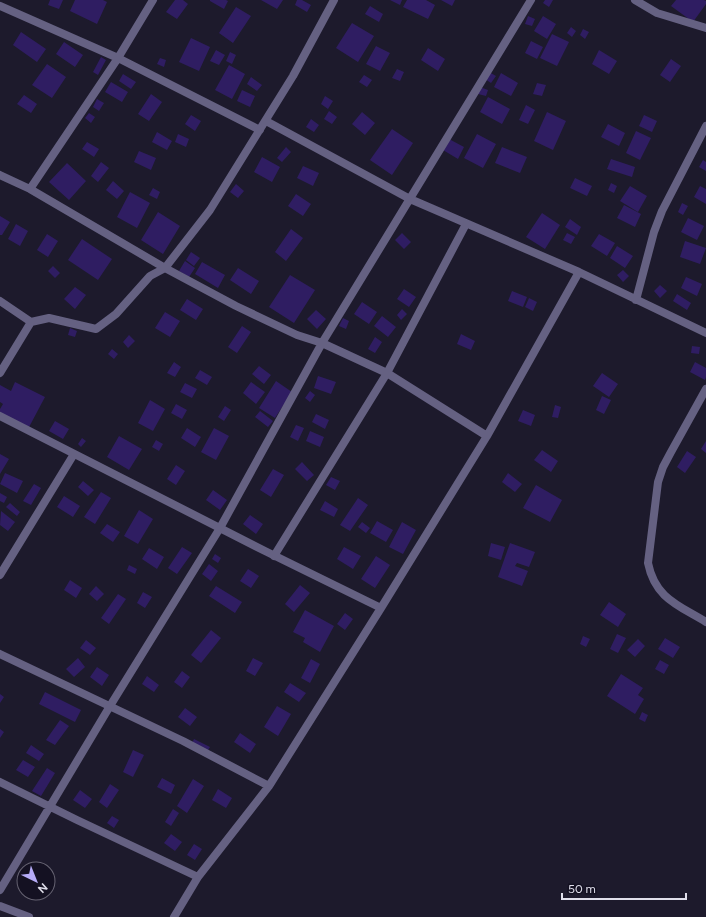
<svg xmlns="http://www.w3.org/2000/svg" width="706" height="917" viewBox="0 0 706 917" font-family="Figtree,sans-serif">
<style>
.building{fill:#2f1d62}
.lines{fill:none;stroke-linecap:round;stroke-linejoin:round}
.minor{stroke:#656182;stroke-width:8}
</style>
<rect width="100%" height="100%" fill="#1d1a2c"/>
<path class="building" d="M50,0h13l-4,9 -11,-4z
M75,0h28l4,2 -10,22 -27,-13z
M175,0h8l5,4 -11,15 -11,-7z
M210,0h16l2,1 -4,8 -14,-8z
M261,0h22l-6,9z
M297,0h5l9,5 -4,7 -12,-7z
M390,0h12l-2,5z
M407,0h19l9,5 -7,14 -25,-12z
M441,0h14l-3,6z
M545,0h8l-4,7 -6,-4z
M676,0h28l2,1v3l-13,18 -22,-16z
M370,6l13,8 -4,8 -14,-8z
M236,7l15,9 -18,27 -14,-10z
M528,16l7,3 -3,7 -7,-2z
M543,16l13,8 -9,15 -13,-8z
M352,23l22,13 -16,26 -22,-14z
M571,27l5,4 -4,6 -5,-4z
M583,29l6,3 -4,7 -5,-4z
M21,32l25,17 -9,13 -24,-17z
M552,34l17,8 -12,24 -17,-8z
M191,38l19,9 -11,24 -20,-9z
M531,41l12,6 -6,12 -12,-6z
M64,42l19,13 -8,12 -19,-13z
M376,46l14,7 -10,18 -14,-7z
M428,48l17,11 -7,12 -17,-11z
M216,50l9,5 -6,10 -9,-4z
M599,50l18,11 -8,13 -17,-10z
M230,52l6,3 -4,9 -6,-3z
M101,57l5,3 -8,15 -5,-3z
M160,58l6,2 -2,7 -7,-3z
M671,59l10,7 -11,16 -10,-7z
M47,64l19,13 -14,21 -20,-13z
M229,65l16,9 -13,25 -17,-9z
M397,69l7,3 -4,9 -8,-3z
M489,72l7,4 -5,7 -6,-4z
M501,73l17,10 -7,13 -17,-9z
M123,74l13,8 -5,7 -12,-8z
M364,75l8,5 -5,7 -8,-5z
M251,77l11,8 -5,6 -10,-7z
M111,82l17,10 -6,10 -17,-10z
M537,83l9,2 -4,11 -9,-2z
M480,87l8,3 -2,6 -8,-2z
M242,90l13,6 -5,11 -13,-6z
M151,94l11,8 -13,19 -11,-7z
M24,95l13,9 -6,9 -14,-9z
M325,96l8,5 -5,8 -7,-5z
M488,97l22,12 -8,15 -22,-12z
M97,99l7,4 -5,8 -6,-4z
M526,105l9,5 -7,14 -9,-4z
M329,111l8,6 -5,7 -8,-5z
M362,112l13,11 -10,12 -13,-11z
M547,112l19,9 -13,29 -19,-9z
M89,113l6,4 -4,6 -6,-5z
M191,115l10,6 -6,10 -10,-7z
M644,115l13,6 -5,11 -13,-6z
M311,119l8,6 -5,7 -8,-5z
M608,124l17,9 -6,13 -18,-9z
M392,129l21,14 -21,32 -22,-15z
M636,131l15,7 -11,22 -14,-7z
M157,132l15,9 -5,9 -15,-8z
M178,134l11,5 -3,8 -11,-5z
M477,134l19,10 -13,24 -19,-10z
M449,139l15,8 -6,12 -15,-9z
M87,142l12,7 -5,8 -12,-8z
M286,147l5,5 -9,10 -5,-4z
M502,147l25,10 -7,16 -25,-10z
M139,151l17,7 -5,12 -17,-8z
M262,157l18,10 -8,15 -18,-10z
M611,159l24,8 -3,10 -25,-8z
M703,160l3,2v9l-7,-4z
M101,162l8,6 -11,14 -7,-6z
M67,163l19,18 -17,19 -20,-18z
M303,166l16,7 -6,13 -16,-8z
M575,178l17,8 -5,10 -17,-8z
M113,181l11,10 -7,8 -11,-9z
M611,183l6,3 -3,7 -6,-3z
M236,184l8,7 -6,7 -8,-6z
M630,186l17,10 -9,16 -18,-11z
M700,186l6,3v15l-12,-7z
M153,188l7,4 -3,7 -8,-4z
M130,192l20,11 -13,25 -20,-11z
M296,194l15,10 -8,12 -15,-10z
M682,203l6,3 -5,9 -5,-3z
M624,205l17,9 -6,13 -18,-9z
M158,212l22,14 -17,28 -22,-14z
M542,213l18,12 -15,24 -19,-12z
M0,216l10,6 -8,13h-2z
M688,218l16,8 -7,14 -16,-8z
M570,219l11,8 -4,8 -12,-8z
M16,224l12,7 -8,15 -12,-7z
M291,229l12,9 -17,23 -11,-9z
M402,233l9,9 -7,7 -9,-9z
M567,233l8,4 -4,7 -8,-4z
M47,234l11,7 -10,16 -11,-7z
M599,234l16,9 -8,13 -16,-10z
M82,239l30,20 -14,21 -30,-20z
M685,241l21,7 -6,16 -20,-7z
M617,246l16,10 -8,12 -15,-10z
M191,252l9,6 -6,8 -8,-6z
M185,261l10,7 -6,9 -10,-6z
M202,262l23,13 -7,13 -23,-14z
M53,266l7,7 -5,5 -7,-7z
M238,268l21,13 -8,13 -21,-14z
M623,270l6,6 -6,6 -6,-7z
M290,275l25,15 -21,33 -25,-16z
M686,277l16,7 -5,12 -16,-8z
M660,285l7,6 -7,7 -6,-7z
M75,287l11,8 -11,14 -11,-10z
M404,289l12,8 -7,10 -12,-8z
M512,291l15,6 -4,10 -15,-6z
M677,294l14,9 -4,7 -14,-9z
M529,298l8,4 -4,9 -8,-4z
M187,299l16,10 -7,11 -16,-10z
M362,302l15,10 -8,12 -15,-10z
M402,309l5,5 -6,6 -4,-5z
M316,310l10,9 -9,10 -10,-10z
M165,312l15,9 -10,16 -15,-9z
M382,316l14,11 -8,10 -14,-11z
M343,318l6,3 -3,8 -7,-3z
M242,326l9,6 -14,21 -9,-6z
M70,328l7,3 -2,6 -7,-2z
M461,334l14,7 -4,9 -14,-6z
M129,335l6,6 -7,7 -5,-6z
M375,337l7,5 -7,11 -7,-4z
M692,346l8,1 -1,7 -8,-1z
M112,349l6,5 -4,5 -6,-5z
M174,362l7,5 -6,10 -8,-4z
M695,362l11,6v9l-1,3 -15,-8z
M259,366l12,9 -7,9 -12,-10z
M200,370l12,7 -5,8 -12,-7z
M602,373l16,11 -9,13 -16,-11z
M318,376l18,6 -5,12 -17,-6z
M276,381l16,11 -17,26 -16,-10z
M15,382l30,15 -17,32 -28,-14v-6l3,-5 -3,-2v-17l11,6z
M251,382l14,10 -9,12 -13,-11z
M185,383l12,6 -5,9 -12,-6z
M310,391l5,4 -5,7 -5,-4z
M602,396l9,4 -7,14 -8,-4z
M150,400l15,9 -12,22 -15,-8z
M176,404l11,6 -5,9 -11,-6z
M555,405l6,2 -3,11 -6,-1z
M225,406l6,4 -7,11 -6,-4z
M523,410l12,5 -4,11 -13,-5z
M260,411l13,10 -5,6 -13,-10z
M316,414l13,6 -4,9 -13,-7z
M55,421l14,8 -6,10 -14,-8z
M296,425l8,3 -6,13 -8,-4z
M187,428l14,9 -6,10 -14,-9z
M214,428l15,8 -13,24 -15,-8z
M310,431l14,6 -4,10 -14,-6z
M119,436l23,13 -13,21 -22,-13z
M82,438l4,3 -5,6 -3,-3z
M156,440l7,4 -4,7 -7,-4z
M706,441v12l-5,-4z
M542,450l16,11 -7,11 -17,-12z
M687,451l9,6 -11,16 -8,-6z
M0,454l9,5 -9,15z
M302,462l12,13 -7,6 -12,-12z
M176,465l9,6 -9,14 -9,-6z
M273,469l11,6 -13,22 -11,-7z
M5,473l18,8 -6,12 -17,-9z
M508,473l14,11 -7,8 -13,-10z
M331,477l9,4 -5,9 -9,-5z
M83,481l11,9 -6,6 -10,-9z
M34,484l7,4 -10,17 -8,-4z
M536,485l26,15 -12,22 -27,-14z
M213,490l14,10 -7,10 -14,-10z
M101,492l10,6 -16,26 -11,-7z
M0,493l7,4 -3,6 -4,-2z
M64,496l16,10 -7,11 -16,-10z
M358,498l10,7 -18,26 -10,-6z
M325,501l13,8 -4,8 -14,-7z
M10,503l10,9 -3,4 -11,-9z
M139,510l14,9 -15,25 -14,-8z
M1,511l14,11 -7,9 -8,-6z
M250,515l13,9 -7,10 -13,-10z
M377,521l16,9 -7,12 -16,-9z
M362,522l8,6 -4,5 -8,-6z
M402,522l14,8 -13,24 -14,-7z
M107,524l13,8 -7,10 -13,-9z
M491,543l14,4 -4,13 -13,-4z
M510,543l25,9 -6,15 -12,-4 -2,3 13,5 -6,15 -24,-9z
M182,547l10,6 -15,21 -9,-6z
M344,547l17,9 -8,13 -16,-10z
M149,548l15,9 -7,12 -15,-10z
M215,554l6,4 -3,5 -6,-4z
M376,556l14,9 -15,23 -14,-9z
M209,564l9,7 -7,10 -9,-7z
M129,565l8,4 -2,5 -8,-4z
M248,569l11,7 -8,12 -11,-7z
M70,580l12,8 -6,10 -12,-8z
M300,585l10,8 -16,19 -9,-8z
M96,586l8,8 -7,7 -8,-7z
M216,586l26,16 -7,11 -26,-17z
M143,592l9,5 -7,11 -8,-5z
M118,594l8,5 -17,25 -8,-6z
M609,602l17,12 -8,13 -18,-12z
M305,610l29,16 -14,26 -17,-10 2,-4 -12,-6z
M345,613l8,6 -8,11 -8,-6z
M211,630l10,8 -20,25 -10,-8z
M617,634l9,4 -8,15 -8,-4z
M583,636l7,3 -4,8 -6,-3z
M665,638l15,9 -7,11 -15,-9z
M638,639l7,7 -10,11 -8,-7z
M86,640l10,8 -6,7 -10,-7z
M78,658l7,9 -11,10 -8,-8z
M253,658l10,5 -8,13 -9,-5z
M311,659l9,5 -10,19 -9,-5z
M660,660l9,5 -5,9 -9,-5z
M97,667l12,8 -7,11 -12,-9z
M182,671l8,6 -8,11 -8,-6z
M621,674l22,14 -5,7 6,4 -9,15 -28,-18z
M147,676l12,9 -5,7 -12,-8z
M290,683l16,10 -7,9 -15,-10z
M45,692l36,18 -6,12 -36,-18z
M0,694l4,3 -4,6z
M277,706l14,8 -13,22 -14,-9z
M185,708l12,9 -7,9 -12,-9z
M642,712l6,3 -3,7 -6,-3z
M60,720l9,6 -14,19 -9,-5z
M0,729l4,3 -4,6z
M240,733l16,11 -6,9 -16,-11z
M194,739l16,8 -3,5 -15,-9z
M31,745l13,9 -5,7 -13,-8z
M133,750l11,5 -11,22 -10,-5z
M23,760l12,7 -7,10 -12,-7z
M47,768l8,5 -14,23 -9,-5z
M162,778l13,7 -4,9 -14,-7z
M193,779l11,7 -17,27 -10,-7z
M110,784l9,6 -12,18 -8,-6z
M218,789l14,9 -6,10 -14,-8z
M80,790l12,9 -7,9 -12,-8z
M173,809l6,4 -8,13 -6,-4z
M112,816l7,4 -5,8 -7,-5z
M171,834l11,8 -7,9 -11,-8z
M194,844l8,5 -7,11 -8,-5z"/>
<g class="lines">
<path class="minor" d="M635,0l22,13 49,15
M0,6l118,52 142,72
M266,121l144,78 169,73 127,61
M0,175l30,14 135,79 71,38 61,29 25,8 65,30 100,63
M30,189l88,-131 35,-58
M636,300l18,-68 8,-21 44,-85
M0,301l31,21 18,-4 47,11 20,-15 34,-38 15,-8 45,-58 83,-134 41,-76
M0,373l31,-51
M706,389l-35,63 -8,15 -5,15 -10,81c7,35 30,42 58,59
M0,416l265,135 116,57
M274,556l113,-183 79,-149
M0,575l74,-121
M0,654l183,87 86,45
M0,782l77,38 121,57
M0,890l110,-184 110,-178 102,-185 209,-343
M0,906l29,11
M174,917l24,-40 71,-91 112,-178 106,-172 92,-164"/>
</g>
<g transform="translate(36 881) rotate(137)"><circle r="19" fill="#141122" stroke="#666372"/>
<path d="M0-3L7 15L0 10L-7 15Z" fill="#b6acf8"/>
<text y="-6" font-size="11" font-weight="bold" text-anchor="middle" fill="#e0dfeb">N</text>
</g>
<path d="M562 893v6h124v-6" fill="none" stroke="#e0dfeb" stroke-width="2"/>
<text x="568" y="893" font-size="12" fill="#e0dfeb" stroke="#141122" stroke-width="3" paint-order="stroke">50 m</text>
</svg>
